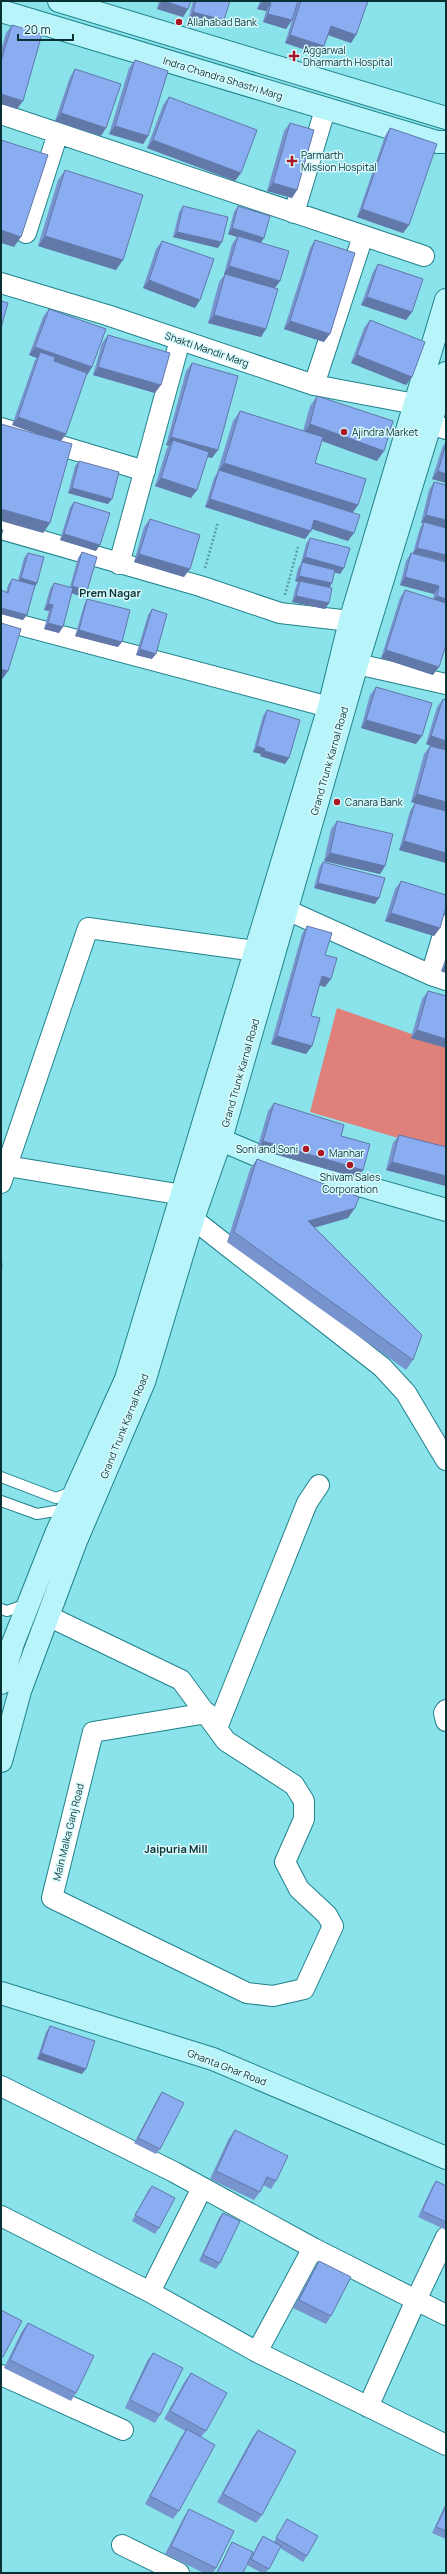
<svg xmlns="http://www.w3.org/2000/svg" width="447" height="2574" viewBox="0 0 447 2574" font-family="Manrope,sans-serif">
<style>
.green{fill:#e0807b}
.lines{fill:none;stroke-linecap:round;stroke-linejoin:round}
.lane-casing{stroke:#21828b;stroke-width:12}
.street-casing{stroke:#21828b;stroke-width:22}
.secondary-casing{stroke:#21828b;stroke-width:24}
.path{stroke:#599fa6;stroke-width:2.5;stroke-dasharray:2 2;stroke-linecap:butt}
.lane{stroke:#fff;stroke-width:10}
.street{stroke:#fff;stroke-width:20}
.secondary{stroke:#b7f5fa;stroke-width:22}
.wall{fill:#7794cf}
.shaded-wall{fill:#6178a9}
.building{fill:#8aacf1;stroke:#6178a9}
.poi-dot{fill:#ab1725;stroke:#d9fafd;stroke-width:1.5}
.labels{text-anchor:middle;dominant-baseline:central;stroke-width:3;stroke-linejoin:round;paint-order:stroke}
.poi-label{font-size:10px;fill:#093134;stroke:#d9fafd;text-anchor:start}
.street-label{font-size:10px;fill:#093134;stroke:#d9fafd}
.neighbourhood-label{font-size:11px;font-weight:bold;fill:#093134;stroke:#d9fafd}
</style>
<rect width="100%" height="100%" fill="#8ae2eb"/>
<path class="green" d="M337,1008l109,38v106l-136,-40z"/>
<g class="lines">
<defs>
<path id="lane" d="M1,1477l55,21 18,-7
M1,1501l36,13 30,-5
M1,1609l6,2 20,-7"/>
<path id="street" d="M1,114l423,142
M294,213l31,-103
M26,233l32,-100
M1,283l106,32 207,70 101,19
M314,385l49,-149
M430,424l16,5
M1,428l144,43
M1,529l199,57 80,27 70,8
M119,564l61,-224
M1,620l328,87
M357,664l89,20
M287,910l144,65 15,5
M431,975l15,-50
M7,1166l176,29
M1,1183l87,-255 168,23
M193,1219l189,148 24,26 40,67
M48,1616l133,64 45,61 68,44 10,16v18l-19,43 14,27 28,26 6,11 -29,63 -31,7 -26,-3 -195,-95 41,-166 114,-19
M446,1710l-2,3 2,8
M217,1728l90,-225 12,-18
M1,2086l173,86 139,76 103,52 30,-63
M1,2216l149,76 107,60 189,93
M150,2292l52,-104
M257,2352l56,-104
M1,2375l122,55
M368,2407l48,-107 30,15
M122,2545l57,28"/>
<path id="secondary" d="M59,1l387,117
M1,11l436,131h9
M207,1134l54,23 185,53
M1,1683l12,-40 43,-109 70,-155 203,-672 21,-86 96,-321
M1,1761l19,-70 56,-150 68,-159 49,-163 28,-80 136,-475 89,-291
M1,1993l212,66 233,99"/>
</defs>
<use href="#lane" class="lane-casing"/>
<use href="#street" class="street-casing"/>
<use href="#secondary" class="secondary-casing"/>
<path class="path" d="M205,568l13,-46
M285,595l13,-48"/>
<use href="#lane" class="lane"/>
<use href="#street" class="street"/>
<use href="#secondary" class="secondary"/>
</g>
<path class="wall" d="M159,1h32l-3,8 -5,8 -26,-8z
M193,1h37l-11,27 -31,-8z
M260,1h38l-6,19 -6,9 -23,-7 3,-11 -9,-2z
M298,1h70l-12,34 -5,8 -23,-8 -4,11 -6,8 -33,-11z
M12,25l5,84 -16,-5v-54l5,-17z
M135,60l13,76 -5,8 -34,-10 20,-66z
M75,69l26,67 -46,-15 15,-44z
M169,97l66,84 -88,-33 16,-43z
M290,123l7,67 -5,8 -25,-7 17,-60z
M390,128l19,97 -6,8 -46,-16 28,-81z
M65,170l51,100 -78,-24 20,-66z
M183,206l35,42 -45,-11 6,-25z
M238,206l23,36 19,39 -5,7 -14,49 -53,-14 11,-41 6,-8 1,1 -2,-1 8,-30 5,-7 -9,-3 6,-22z
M315,240l9,102 -40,-13 26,-81z
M162,241l33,67 -52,-20 13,-39z
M378,264l34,48 -6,8 -45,-15 12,-33z
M49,309l43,58 -5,8h-1l-20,59 -5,7 -11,82 -7,10v-97l-31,-11 23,-65 2,-2 -8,-3 14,-38z
M370,320l42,57 -6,8 -55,-22 13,-35z
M108,335l47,58 -62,-18 9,-32z
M192,363l20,95 -5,-1 -16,41 -36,-12 12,-38 2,-2 -3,-1 20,-74z
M317,396l60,65 -55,-20 -7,22 43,42 -5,7 -5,29 -36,-12 -7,10 -100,-32 9,-29 3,-5 16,-52 7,-10 63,20 7,-25z
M446,441v42l-14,-4 10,-31z
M79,461l29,43 -40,-11 7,-27z
M434,482l12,80 -13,113 -52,-17 19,-60 5,-8 28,9 1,-5 -34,-9 6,-24 5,-8h2l7,-25 3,-5h-2l8,-33z
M74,502l22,49 -36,-11 10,-33z
M150,519l34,58 -50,-15 10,-35z
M310,538l30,36 -5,-2 -5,15 -1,16 -4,6 -33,-7 4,-16 2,-4 -3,-1 3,-13 4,-5h-1l5,-19z
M82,552l5,39 -4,6 -11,-4 -13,40 -15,-4 5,-18 -5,-1 6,-21 4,-6 16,4 8,-29z
M28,553l9,30 -2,4 -12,33 -22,-6v-24l5,2 2,-7 4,-6 6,1 6,-22z
M87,599l31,48 -43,-11 9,-31z
M152,609v50l-16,-4 12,-40z
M376,687l40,57 -55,-16 9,-33z
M443,699l3,164 -47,-13 11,-39 5,-8 -4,-1 13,-48 6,-8h1l-5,-2 11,-37z
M267,710l18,54 -25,-8 1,-2 -8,-2 10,-36z
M337,821l48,45 -5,8 -56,-13 7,-32z
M323,862l52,42 -61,-16 5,-20z
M401,881l39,47 -6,8 -49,-15 10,-32z
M307,926l18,29v32l-6,-2 -8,31 1,30 -6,8 -35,-10 31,-110z
M446,957v16l-5,-2z
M428,991l18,5 -35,42 11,-39z
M274,1103l67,33 16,42 -100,-29 11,-38z
M399,1135l47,12v39l-60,-16 7,-27z
M257,1159l91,59 -34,10 99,132 -7,10 -179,-128 23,-73z
M50,2026l32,48 -45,-15 9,-27z
M162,2092l-2,57 -4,5 -22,-11 24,-45z
M235,2130l41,51 -5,8 -8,-4 -3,7 -6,8 -44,-21 19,-41z
M436,2181l10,5v44l-28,-13 14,-30z
M152,2186l7,42 -4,6 -23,-13 16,-30z
M223,2213l-3,50 -4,6 -17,-8 20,-43z
M319,2261l12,55 -5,8 -33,-16 21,-39z
M28,2323l48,70 -5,8 -67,-33 18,-37z
M153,2353l7,62 -5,8 -30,-15 22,-47z
M191,2373l15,58 -5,6 -22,74 -6,8 -28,-15 36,-67 4,-6 -21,-12 21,-38z
M258,2430l4,85 -6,8 -39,-21 35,-64z
M446,2503v36l-14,-6z
M189,2509l27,59 -3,5h-9l-39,-19 19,-37z
M287,2519l20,37 -4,6 -23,-14 -14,25h-4l-15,-8 12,-23 4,-6 11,6z
M232,2542l11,31h-27l13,-25z"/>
<path class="shaded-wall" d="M162,1h2l24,8 -5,8 -26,-8z
M263,1l8,2 -5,8 -9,-2z
M193,12l31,8 -5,8 -31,-8z
M268,14l24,6 -6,9 -23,-7z
M331,26l25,9 -5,8 -26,-9z
M290,35l34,11 -6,8 -33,-11z
M1,94l22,7 -6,8 -16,-5z
M61,113l45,15 -5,8 -46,-15z
M115,126l33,10 -5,8 -34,-10z
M153,140l88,33 -6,8 -88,-33z
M273,183l24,7 -5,8 -25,-7z
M362,209l47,16 -6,8 -46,-16z
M232,228l32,10 -4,6 -22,-8 -1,1 -9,-3z
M1,230l20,7 -7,10 -13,-4z
M177,232l45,10 -4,6 -45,-11z
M45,236l78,24 -7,10 -78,-24z
M229,266l51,15 -6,8 -50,-15z
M149,280l51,20 -5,8 -52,-20z
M367,297l45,15 -6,8 -45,-15z
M214,315l52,14 -5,8 -53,-14z
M290,321l40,13 -6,8 -40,-13z
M35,347l57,20 -5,8 -49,-17 2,-6 -3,6 -8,-3z
M357,355l55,22 -6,8 -55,-22z
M98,367l63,18 -6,8 -62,-18z
M18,417l48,17 -6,8 -48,-17z
M310,424l74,27 -7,10 -74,-27z
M171,437l47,13 -6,8 -41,-12 2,-6 -4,6 -3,-1z
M224,463l134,42 -7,10 -132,-45 -2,3z
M438,471l8,3v9l-14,-4z
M161,478l36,12 -6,8 -36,-12z
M72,488l40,11 -4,5 -40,-11z
M210,499l101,32 -6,8 -100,-32z
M1,509l49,14 -7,10 -42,-12z
M426,515l20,5v9l-22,-7 -1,1h-2z
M314,520l40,13 -6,8 -39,-13z
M64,534l36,11 -4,6 -36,-11z
M417,548l29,7v6l-33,-8z
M139,554l51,15 -6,8 -50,-15z
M305,557l39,11 -4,6 -39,-11z
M299,576l33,7 -4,6 -28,-8 -2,1 -3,-1z
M405,577l34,9 -5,8 -34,-9z
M21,578l16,5 -4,6 -16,-5z
M72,586l15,5 -4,6 -15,-5z
M296,596l33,7 -4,6 -33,-7z
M437,596l9,3v9l-15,-4z
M48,604l5,1 -4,6 -5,-1z
M1,608l26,7 -4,5 -22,-6z
M48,623l15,4 -4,6 -15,-4z
M79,630l43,12 -4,5 -43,-11z
M140,649l16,5 -4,5 -16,-4z
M386,650l53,17 -6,8 -52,-17z
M1,669l7,2 -7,10z
M366,720l56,16 -6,8 -55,-16z
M431,736l15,5v10l-20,-7z
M257,746l8,3 -4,5 -8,-2z
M264,751l25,7 -4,6 -25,-8z
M417,794l29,8v10l-35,-10z
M404,841l42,12v10l-47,-13z
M330,853l55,13 -5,8 -56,-13z
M318,883l61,15 -4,6 -61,-16z
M391,913l49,15 -6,8 -49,-15z
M446,964v9l-5,-2z
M322,976l9,3 -6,8 -9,-3z
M417,1030l29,9v9l-35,-10z
M277,1036l35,10 -6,8 -35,-10z
M263,1141l100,29 -6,8 -100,-29z
M392,1162l54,14v10l-60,-16z
M355,1208l-7,10 -47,13 7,-10z
M41,2053l45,16 -4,5 -45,-15z"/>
<path class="building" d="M164,1h27l-3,8z
M196,1h34l-6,19 -31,-8z
M264,1h34l-6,19 -24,-6 3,-11z
M301,1h67l-12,34 -25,-9 -7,20 -34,-11z
M12,25l30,9 -19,67 -22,-7v-33z
M135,60l33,11 -20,65 -33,-10z
M75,69l46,15 -15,44 -45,-15z
M169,97l88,33 -16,43 -88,-33z
M290,123l24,7 -17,60 -24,-7z
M390,128l47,16 -28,81 -47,-16z
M1,140l47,15 -27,82 -20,-7z
M65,170l78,25 -20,65 -78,-24z
M183,206l45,11 -6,25 -45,-10z
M238,206l32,10 -6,22 -32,-10z
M238,236l51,15 -9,30 -51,-15z
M315,240l40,13 -25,81 -40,-13z
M162,241l52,18 -14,41 -51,-20z
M378,264l45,15 -11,33 -45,-15z
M225,274l53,15 -12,40 -52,-14z
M1,301l7,2 -7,25z
M49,309l57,20 -14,38 -57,-20z
M370,320l55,22 -13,35 -55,-22z
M108,335l62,18 -9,32 -63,-18z
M40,352l15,5 -1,4 33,12 -21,61 -48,-17z
M192,363l46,13 -20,74 -47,-13z
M317,396l76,25 -9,30 -74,-27z
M240,411l83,26 -8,26 51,16 -8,26 -134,-42z
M1,424l71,20 -22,79 -49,-14z
M173,440l36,12 -12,38 -36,-12z
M446,444v30l-8,-3z
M79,461l40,11 -7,27 -40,-11z
M219,470l141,45 -6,18 -40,-13 -3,11 -101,-32z
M434,482l12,3v35l-20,-5z
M74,502l36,11 -10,32 -36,-11z
M150,519l50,16 -10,34 -51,-15z
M424,522l22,6v27l-29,-7z
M1,529l2,1 -2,6z
M310,538l40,10 -6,20 -39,-11z
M82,552l15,5 -10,34 -15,-5z
M28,553l16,4 -7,26 -16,-5z
M411,553l35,9v37l-9,-3 2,-10 -34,-9z
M302,562l33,8 -3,13 -33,-7z
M12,579l23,6 -8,30 -26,-7v-18l7,3z
M300,581l32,7 -3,15 -33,-7z
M54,583l19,5 -10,39 -15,-4 5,-18 -5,-1z
M405,590l41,13v42l-7,22 -53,-17z
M87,599l43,11 -8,32 -43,-12z
M152,609l15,5 -11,40 -16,-5z
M1,623l20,6 -13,42 -7,-2z
M376,687l56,16 -10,33 -56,-16z
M443,699l3,1v41l-15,-5z
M267,710l33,10 -11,38 -25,-7 1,-2 -8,-3z
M430,746l16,4v52l-29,-8z
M415,803l31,8v42l-42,-12z
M337,821l56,13 -8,32 -55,-13z
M323,862l62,16 -6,20 -61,-15z
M401,881l45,14v12l-6,21 -49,-15z
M307,926l25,7 -7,22 12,3 -6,21 -9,-3 -11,40 9,2 -8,28 -35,-10z
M428,991l18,5v43l-29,-9z
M274,1103l70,22 -3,11 29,8 -7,26 -100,-29z
M399,1135l47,12v29l-54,-14z
M257,1159l102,38 -4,11 -47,13 114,114 -9,25 -179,-128z
M1,1263h1l-1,17z
M50,2026l45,15 -9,28 -45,-16z
M162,2092l22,11 -24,46 -22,-11z
M235,2130l53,26 -12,25 -9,-4 -7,15 -44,-21z
M436,2181l10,5v36l-24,-11z
M152,2186l23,12 -16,30 -24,-13z
M223,2213l17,8 -20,42 -17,-8z
M319,2261l32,16 -20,39 -32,-16z
M1,2310l21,11 -19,36 -2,-1z
M28,2323l66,33 -18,37 -66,-33z
M153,2353l30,15 -23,47 -30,-15z
M191,2373l36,20 -21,38 -36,-20z
M187,2429l28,16 -36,66 -29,-15z
M258,2430l38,21 -34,64 -39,-21z
M446,2506v25l-10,-4z
M189,2509l45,22 -18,37 -45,-22z
M287,2519l31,17 -11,20 -31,-18z
M263,2536l18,10 -12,23 -18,-10z
M232,2542l21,10 -10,21h-26z"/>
<g class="poi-dot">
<circle cx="179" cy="22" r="4"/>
<path d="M292 50h4v4h4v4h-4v4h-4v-4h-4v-4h4z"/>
<path d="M290 155h4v4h4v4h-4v4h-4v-4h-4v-4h4z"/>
<circle cx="344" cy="432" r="4"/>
<circle cx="337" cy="802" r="4"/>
<circle cx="306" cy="1149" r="4"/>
<circle cx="321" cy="1153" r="4"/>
<circle cx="350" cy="1165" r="4"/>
</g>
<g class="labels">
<g class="poi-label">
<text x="187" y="22">Allahabad Bank</text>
<text x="303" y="50">Aggarwal<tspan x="303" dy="12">Dharmarth Hospital</tspan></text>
<text x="301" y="155">Parmarth<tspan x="301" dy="12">Mission Hospital</tspan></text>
<text x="352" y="432">Ajindra Market</text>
<text x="345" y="802">Canara Bank</text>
<text x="298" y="1149" text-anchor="end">Soni and Soni</text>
<text x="329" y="1153">Manhar</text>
<text x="350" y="1177" text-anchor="middle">Shivam Sales<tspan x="350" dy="12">Corporation</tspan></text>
</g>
<g class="street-label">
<text transform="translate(223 78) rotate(17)">Indra Chandra Shastri Marg</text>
<text transform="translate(207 349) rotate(19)">Shakti Mandir Marg</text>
<text transform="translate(329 761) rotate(-74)">Grand Trunk Karnal Road</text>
<text transform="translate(240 1073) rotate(-74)">Grand Trunk Karnal Road</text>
<text transform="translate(124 1426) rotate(-68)">Grand Trunk Karnal Road</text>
<text transform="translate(68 1832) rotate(-76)">Main Malka Ganj Road</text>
<text transform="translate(227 2067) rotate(21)">Ghanta Ghar Road</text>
</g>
<g class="neighbourhood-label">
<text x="110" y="592">Prem Nagar</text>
<text x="176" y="1848">Jaipuria Mill</text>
</g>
</g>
<rect width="447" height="2574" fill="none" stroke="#093134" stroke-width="4"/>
<path d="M18 34v6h55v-6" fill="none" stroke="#093134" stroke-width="2"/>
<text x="24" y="34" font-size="12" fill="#093134" stroke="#d9fafd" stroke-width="3" paint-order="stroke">20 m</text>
</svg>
